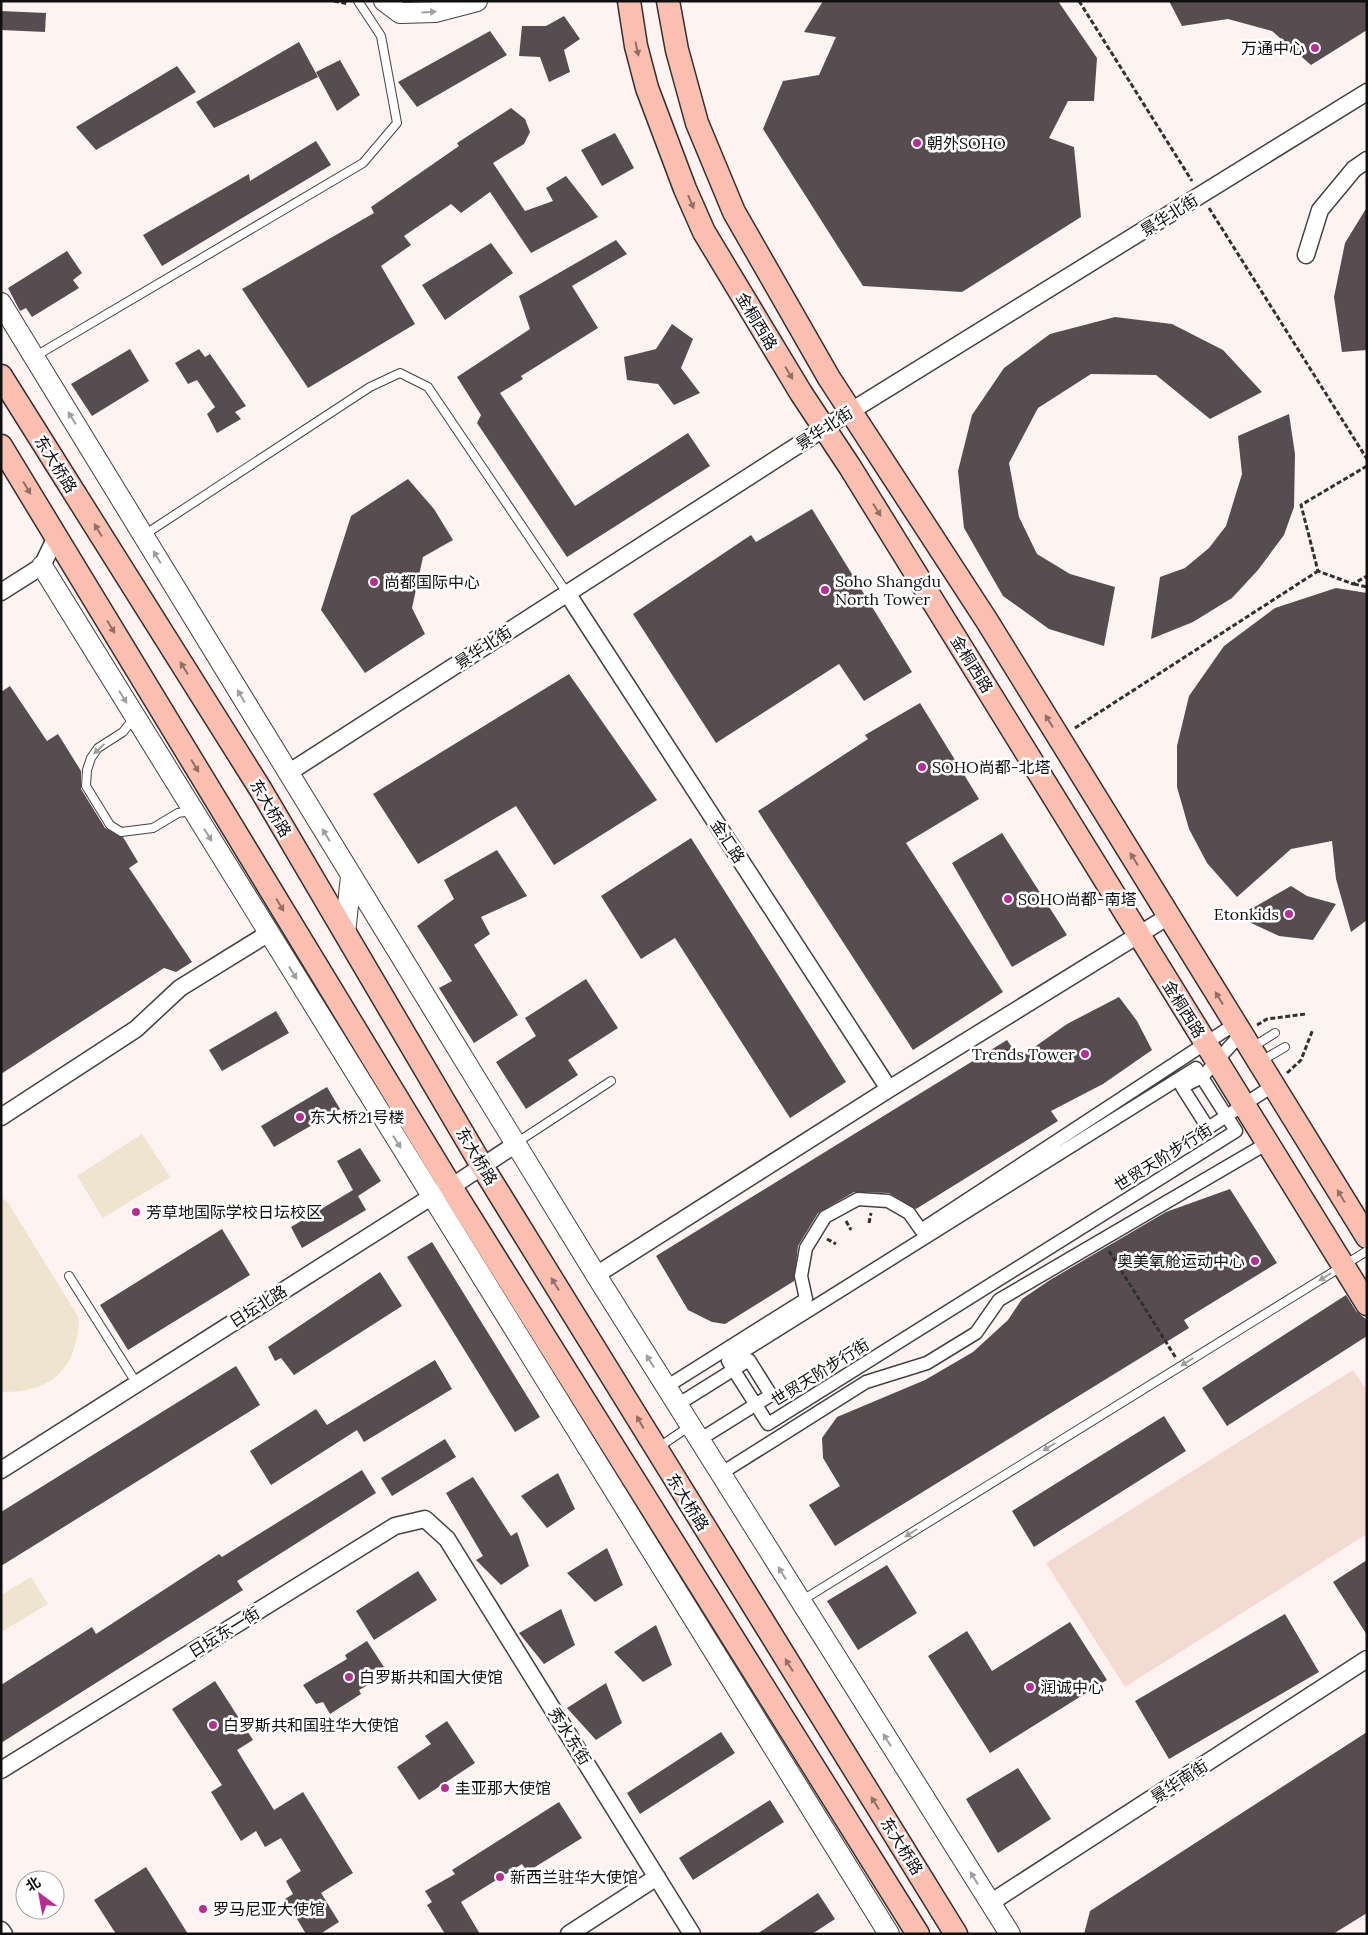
<svg xmlns="http://www.w3.org/2000/svg" width="1368" height="1935" viewBox="0 0 1368 1935" font-family="Lora,'Noto Sans SC',serif">
<style>
.farmland{fill:#f3dad2}
.pitch{fill:#efe4cd}
.building{fill:#574c4f}
.lines{fill:none;stroke-linecap:round;stroke-linejoin:round}
.service-casing{stroke:#424242;stroke-width:10}
.pedestrian-casing{stroke:#424242;stroke-width:15}
.minor-casing{stroke:#424242;stroke-width:19}
.tertiary-casing{stroke:#424242;stroke-width:22}
.secondary-casing{stroke:#313131;stroke-width:25}
.path{stroke:#313131;stroke-width:3;stroke-dasharray:5 2.5;stroke-linecap:butt}
.service{stroke:#fff;stroke-width:8}
.pedestrian{stroke:#fff;stroke-width:12}
.minor{stroke:#fff;stroke-width:16}
.tertiary{stroke:#fff;stroke-width:20}
.secondary{stroke:#fbbfb0;stroke-width:22}
.oneway{fill:#9f9f9f}
.oneway2{fill:#917068}
.poi-dot{fill:#b82d93;stroke:#fff;stroke-width:2}
.labels{text-anchor:middle;dominant-baseline:central;stroke-width:5;stroke-linejoin:round;paint-order:stroke}
.poi-label{font-size:16px;fill:#0f0f0f;stroke:#fff;text-anchor:start}
.street-label{font-size:16px;fill:#0f0f0f;stroke:#fff}
</style>
<rect width="100%" height="100%" fill="#fef3f1"/>
<path class="farmland" d="M1353,1370l14,21v143l-242,153 -79,-124z"/>
<path class="pitch" d="M142,1134l28,43 -67,41 -26,-42z
M1,1198l6,3 72,117c-2,51 -27,75 -78,74z
M31,1577l17,27 -47,28v-37z"/>
<path class="building" d="M823,1h235l39,57 -3,43h-26l-19,37 25,9 7,70 -119,75 -99,-6 -100,-157 20,-48 36,-6 17,-38 -32,-5z
M1169,1h198v29l-56,35 -39,-34 -44,-12 -46,7z
M1,11l45,2 -1,19 -44,-2z
M564,16l16,23 -16,11 6,22 -21,10 -9,-25 -21,-1 3,-30h24z
M490,31l17,24 -90,52 -19,-25z
M299,42l19,35 -104,51 -18,-26z
M340,60l20,35 -23,16 -21,-39z
M177,66l19,26 -100,58 -20,-23z
M511,108l14,11 5,13 -6,12 -31,19 32,48 28,-10 -7,-13 20,-12 32,41 -67,36 -41,-61 -29,21 -10,-9 -47,32 7,9 -30,21 34,58 -107,64 -66,-99 132,-76 -3,-6 88,-61 -2,-3z
M615,133l19,35 -32,18 -21,-36z
M316,141l15,24 -169,101 -19,-31 106,-61 1,7z
M1367,207v143l-25,2 -8,-55 11,-54z
M616,240l11,14 -55,32 26,42 -77,48 2,3 -23,14 75,113 113,-73 22,33 -143,91 -90,-134 4,-8 -24,-38 73,-48 -11,-33z
M491,243l22,30 -68,47 -23,-35z
M67,251l15,22 -9,7 6,8 -47,29 -6,-9 -6,3 -12,-23z
M1115,317l57,7 51,26 39,42 -52,27 -54,-44 -65,-1 -53,34 -29,55 10,54 18,37 33,20 45,13 -11,59 -55,-17 -46,-33 -39,-68 -6,-57 14,-56 32,-47 46,-34z
M672,324l21,15 -12,29 19,25 -26,12 -16,-21 -31,-4 -3,-23 32,-8z
M130,349l19,32 -57,35 -21,-32z
M199,349l6,8 5,-3 36,52 -11,6 6,7 -24,14 -10,-19 8,-7 -18,-27 -9,4 -13,-21z
M1289,414l6,40 -1,53 -10,28 -26,35 -26,28 -39,24 -42,17 9,-62 25,-9 24,-20 17,-22 16,-52 -4,-38z
M408,479l26,30 19,31 -30,17 -11,51 13,26 -60,39 -44,-63 30,-94z
M812,509l100,163 -48,29 -25,-37 -123,79 -83,-129 118,-79 5,7z
M1336,588l31,5v327l-16,12 -15,-53 -4,-38 -41,8 -54,48 -30,-34 -18,-34 -12,-42v-41l12,-50 35,-50 51,-38z
M569,674l88,126 -103,65 -38,-59 -98,58 -45,-70z
M10,686l37,55 11,-7 23,37v18l24,39 18,9 15,25 -9,6 63,94 -16,10 -12,-4 -163,106v-382z
M920,703l59,96 -73,44 97,149 -90,58 -155,-239 110,-72 -3,-4z
M1002,833l65,102 -55,32 -60,-104z
M691,838l155,244 -56,36 -115,-180 -34,21 -40,-63z
M497,850l30,46 -46,21 9,17 -16,11 44,70 -44,28 -35,-55 13,-7 -35,-55 37,-27 -10,-19z
M1291,886l16,10 29,8 -23,36 -34,-4 -30,-14 2,-13z
M586,979l32,49 -50,32 10,15 -52,34 -30,-47 40,-26 -11,-18z
M1119,997l18,24 15,29 -49,34 -52,27 7,10 -142,88 -27,-16 -35,-1 -36,21 -20,33 -4,35 -69,43 -13,-2 -24,-12 -32,-54 351,-216 12,18 48,-34z
M276,1011l13,22 -67,38 -13,-21z
M327,1087l13,22 -66,38 -13,-21z
M360,1148l21,33 -23,15 8,14 -64,38 -11,-21 62,-37 -16,-29z
M1230,1189l47,74 -93,57 5,8 -354,218 -26,-41 31,-19 -17,-28 -1,-20 15,-21 88,-37 48,-28 35,-32 14,-21 28,-19 116,-68z
M222,1229l28,46 -122,75 -28,-45z
M432,1242l108,175 -25,15 -108,-175z
M380,1272l22,34 -108,69 -13,-17 -6,3 -7,-14z
M1346,1295l10,16 11,9v16l-140,90 -25,-38z
M435,1360l17,29 -88,53 -7,-12 -86,55 -21,-34 66,-42 11,16z
M236,1366l24,39 -259,161v-54z
M1164,1416l22,35 -152,96 -22,-36z
M445,1439l11,18 -64,39 -11,-18z
M362,1470l14,23 -139,88 6,9 -242,153v-58l91,-58 4,7 123,-80 3,3z
M558,1473l17,36 -28,19 -26,-32z
M473,1477l38,59 6,-4 12,34 -28,19 -25,-25 7,-4 -37,-63z
M607,1548l16,37 -28,17 -28,-29z
M1367,1560v75l-34,-53z
M887,1565l30,48 -59,37 -31,-49z
M418,1571l19,29 -63,40 -18,-29z
M561,1609l14,36 -31,19 -25,-31z
M1285,1614l34,58 -150,87 -34,-58z
M1070,1622l37,58 -117,73 -62,-97 39,-25 25,40z
M656,1625l16,40 -29,17 -29,-30z
M367,1641l17,26 -7,6 4,5 -22,12 2,4 -31,20 -7,-12 -7,2 -13,-19 44,-26 -2,-4z
M215,1681l38,59 -16,10 37,60 29,-18 50,81 -32,20 18,29 -19,12h-14l-21,-35 8,-5 -7,-13 15,-10 -20,-33 -16,9 -9,-16 -15,10 -30,-49 11,-7 -50,-76z
M606,1683l16,40 -26,17 -29,-32z
M447,1721l28,42 -56,37 -22,-33 34,-23 -6,-8z
M721,1732l14,21 -95,61 -13,-21z
M1367,1732v181l-34,21h-249l6,-23z
M1018,1768l33,51 -53,34 -32,-54z
M770,1800l14,22 -91,58 -14,-22z
M559,1802l23,36 -55,34 -5,-8 -61,38 19,32h-35l-18,-29 5,-3 -7,-11 30,-17 -3,-4z
M146,1867l42,67h-72l-22,-34z
M818,1893l17,26 -23,15h-55z"/>
<g class="lines">
<defs>
<path id="service" d="M34,357l329,-194 34,-40 -16,-87 -23,-35
M144,535l226,-148 30,-14 28,14 139,206
M134,718l-11,14 -25,16 -7,10 -4,12 -1,16 24,39 11,7 32,-4 25,-15 13,-2
M1251,1048l24,-15
M1261,1061l24,-14
M516,1143l95,-62
M69,1276l68,108
M659,1447l31,-21
M801,1601l566,-350"/>
<path id="pedestrian" d="M1242,1033l-40,44 -20,10 26,41 66,-43
M1196,1068l40,63 -468,293 -40,-63z
M666,1387l140,-88 -5,-23 5,-28 19,-31 33,-18 30,2 21,12 12,17 314,-206
M677,1405l72,-45 22,35 -72,45
M720,1474l146,-92 61,-19 49,-30 23,-33 260,-152"/>
<path id="minor" d="M1306,255l14,-45 34,-41 13,-9
M1,592l41,-26 14,-29
M567,593l322,496
M288,773l563,-362 516,-319
M1,1117l135,-88 44,-41 89,-55
M596,1275l293,-186 280,-173
M1,1470l430,-273 20,-10 65,-43
M1,1770l394,-244 30,-7 22,20 245,395
M990,1903l377,-244
M1,1930l3,4
M569,1934l88,-57"/>
<path id="tertiary" d="M384,1l16,12 35,-1 42,-11
M1,303l595,972 414,659
M42,566l847,1368
M345,934l6,-58"/>
<path id="secondary" d="M629,1l7,45 11,42 38,101 19,43 97,161 49,74 517,837
M668,1l9,49 20,73 37,89 95,166 158,243 380,616
M1,376l260,414 221,376 474,768
M1,446l450,741 467,747"/>
</defs>
<use href="#service" class="service-casing"/>
<use href="#pedestrian" class="pedestrian-casing"/>
<use href="#minor" class="minor-casing"/>
<use href="#tertiary" class="tertiary-casing"/>
<use href="#secondary" class="secondary-casing"/>
<path class="path" d="M334,1l14,3
M1079,1l113,180
M1209,208l158,251
M1367,466l-66,39 17,66 35,13 14,-8
M1354,584l13,3
M1075,728l243,-157
M1257,1025l10,-6 39,-5
M1287,1073l14,-13 12,-31
M846,1221l5,9
M869,1223l2,-10
M827,1239l9,5
M1109,1251l67,107"/>
<use href="#service" class="service"/>
<use href="#pedestrian" class="pedestrian"/>
<use href="#minor" class="minor"/>
<use href="#tertiary" class="tertiary"/>
<use href="#secondary" class="secondary"/>
</g>
<defs><path id="oneway-solid" d="M-6-.8H1V-3.2L6.5 0L1 3.2V.8H-6Z" transform="scale(1.25)"/></defs>
<g class="oneway">
<use href="#oneway-solid" transform="translate(429 12) rotate(-3)"/>
<use href="#oneway-solid" transform="translate(72 418) rotate(-122)"/>
<use href="#oneway-solid" transform="translate(157 557) rotate(-121)"/>
<use href="#oneway-solid" transform="translate(241 696) rotate(-121)"/>
<use href="#oneway-solid" transform="translate(123 697) rotate(58)"/>
<use href="#oneway-solid" transform="translate(99 749) rotate(137)"/>
<use href="#oneway-solid" transform="translate(208 835) rotate(58)"/>
<use href="#oneway-solid" transform="translate(326 835) rotate(-122)"/>
<use href="#oneway-solid" transform="translate(293 973) rotate(58)"/>
<use href="#oneway-solid" transform="translate(397 1142) rotate(58)"/>
<use href="#oneway-solid" transform="translate(1325 1277) rotate(148)"/>
<use href="#oneway-solid" transform="translate(650 1361) rotate(-122)"/>
<use href="#oneway-solid" transform="translate(1187 1362) rotate(148)"/>
<use href="#oneway-solid" transform="translate(1049 1447) rotate(148)"/>
<use href="#oneway-solid" transform="translate(911 1533) rotate(148)"/>
<use href="#oneway-solid" transform="translate(782 1573) rotate(-122)"/>
<use href="#oneway-solid" transform="translate(887 1740) rotate(-122)"/>
<use href="#oneway-solid" transform="translate(974 1878) rotate(-122)"/>
</g>
<g class="oneway2">
<use href="#oneway-solid" transform="translate(637 49) rotate(78)"/>
<use href="#oneway-solid" transform="translate(691 202) rotate(67)"/>
<use href="#oneway-solid" transform="translate(789 373) rotate(59)"/>
<use href="#oneway-solid" transform="translate(27 488) rotate(59)"/>
<use href="#oneway-solid" transform="translate(877 510) rotate(58)"/>
<use href="#oneway-solid" transform="translate(98 530) rotate(-122)"/>
<use href="#oneway-solid" transform="translate(111 627) rotate(59)"/>
<use href="#oneway-solid" transform="translate(184 668) rotate(-122)"/>
<use href="#oneway-solid" transform="translate(1049 721) rotate(-122)"/>
<use href="#oneway-solid" transform="translate(195 766) rotate(59)"/>
<use href="#oneway-solid" transform="translate(1134 859) rotate(-122)"/>
<use href="#oneway-solid" transform="translate(280 905) rotate(59)"/>
<use href="#oneway-solid" transform="translate(1219 998) rotate(-122)"/>
<use href="#oneway-solid" transform="translate(1341 1196) rotate(-121)"/>
<use href="#oneway-solid" transform="translate(555 1284) rotate(-122)"/>
<use href="#oneway-solid" transform="translate(640 1422) rotate(-119)"/>
<use href="#oneway-solid" transform="translate(789 1665) rotate(-122)"/>
<use href="#oneway-solid" transform="translate(875 1803) rotate(-122)"/>
</g>
<g class="poi-dot">
<circle cx="1315" cy="48" r="5"/>
<circle cx="917" cy="143" r="5"/>
<circle cx="374" cy="582" r="5"/>
<circle cx="825" cy="590" r="5"/>
<circle cx="922" cy="767" r="5"/>
<circle cx="1008" cy="899" r="5"/>
<circle cx="1289" cy="914" r="5"/>
<circle cx="1085" cy="1054" r="5"/>
<circle cx="300" cy="1117" r="5"/>
<circle cx="136" cy="1212" r="5"/>
<circle cx="1255" cy="1261" r="5"/>
<circle cx="349" cy="1677" r="5"/>
<circle cx="1030" cy="1687" r="5"/>
<circle cx="213" cy="1725" r="5"/>
<circle cx="445" cy="1788" r="5"/>
<circle cx="500" cy="1877" r="5"/>
<circle cx="203" cy="1909" r="5"/>
</g>
<g class="labels">
<g class="poi-label">
<text x="1305" y="48" text-anchor="end">万通中心</text>
<text x="927" y="143">朝外SOHO</text>
<text x="835" y="581">Soho Shangdu<tspan x="835" dy="18">North Tower</tspan></text>
<text x="384" y="582">尚都国际中心</text>
<text x="932" y="767">SOHO尚都-北塔</text>
<text x="1018" y="899">SOHO尚都-南塔</text>
<text x="1279" y="914" text-anchor="end">Etonkids</text>
<text x="1075" y="1054" text-anchor="end">Trends Tower</text>
<text x="310" y="1117">东大桥21号楼</text>
<text x="146" y="1212">芳草地国际学校日坛校区</text>
<text x="1245" y="1261" text-anchor="end">奥美氧舱运动中心</text>
<text x="359" y="1677">白罗斯共和国大使馆</text>
<text x="1040" y="1687">润诚中心</text>
<text x="223" y="1725">白罗斯共和国驻华大使馆</text>
<text x="455" y="1788">圭亚那大使馆</text>
<text x="510" y="1877">新西兰驻华大使馆</text>
<text x="213" y="1909">罗马尼亚大使馆</text>
</g>
<g class="street-label">
<text transform="translate(1169 215) rotate(-32)">景华北街</text>
<text transform="translate(757 321) rotate(59)">金桐西路</text>
<text transform="translate(824 428) rotate(-33)">景华北街</text>
<text transform="translate(56 464) rotate(58)">东大桥路</text>
<text transform="translate(483 647) rotate(-33)">景华北街</text>
<text transform="translate(972 664) rotate(58)">金桐西路</text>
<text transform="translate(271 808) rotate(59)">东大桥路</text>
<text transform="translate(728 841) rotate(57)">金汇路</text>
<text transform="translate(1184 1009) rotate(58)">金桐西路</text>
<text transform="translate(477 1156) rotate(59)">东大桥路</text>
<text transform="translate(1163 1157) rotate(-32)">世贸天阶步行街</text>
<text transform="translate(258 1306) rotate(-32)">日坛北路</text>
<text transform="translate(820 1372) rotate(-32)">世贸天阶步行街</text>
<text transform="translate(688 1502) rotate(58)">东大桥路</text>
<text transform="translate(224 1632) rotate(-32)">日坛东一街</text>
<text transform="translate(570 1736) rotate(58)">秀水东街</text>
<text transform="translate(1179 1781) rotate(-33)">景华南街</text>
<text transform="translate(902 1846) rotate(58)">东大桥路</text>
</g>
</g>
<rect width="1368" height="1935" fill="none" stroke="#0f0f0f" stroke-width="5"/>
<g transform="translate(40 1895) rotate(328)"><circle r="24" fill="#ffffff" stroke="#9f9f9f"/>
<path d="M0-4L9 19L0 12L-9 19Z" fill="#b82d93"/>
<text y="-8" font-size="14" font-weight="bold" text-anchor="middle" fill="#0f0f0f">北</text>
</g>
</svg>
